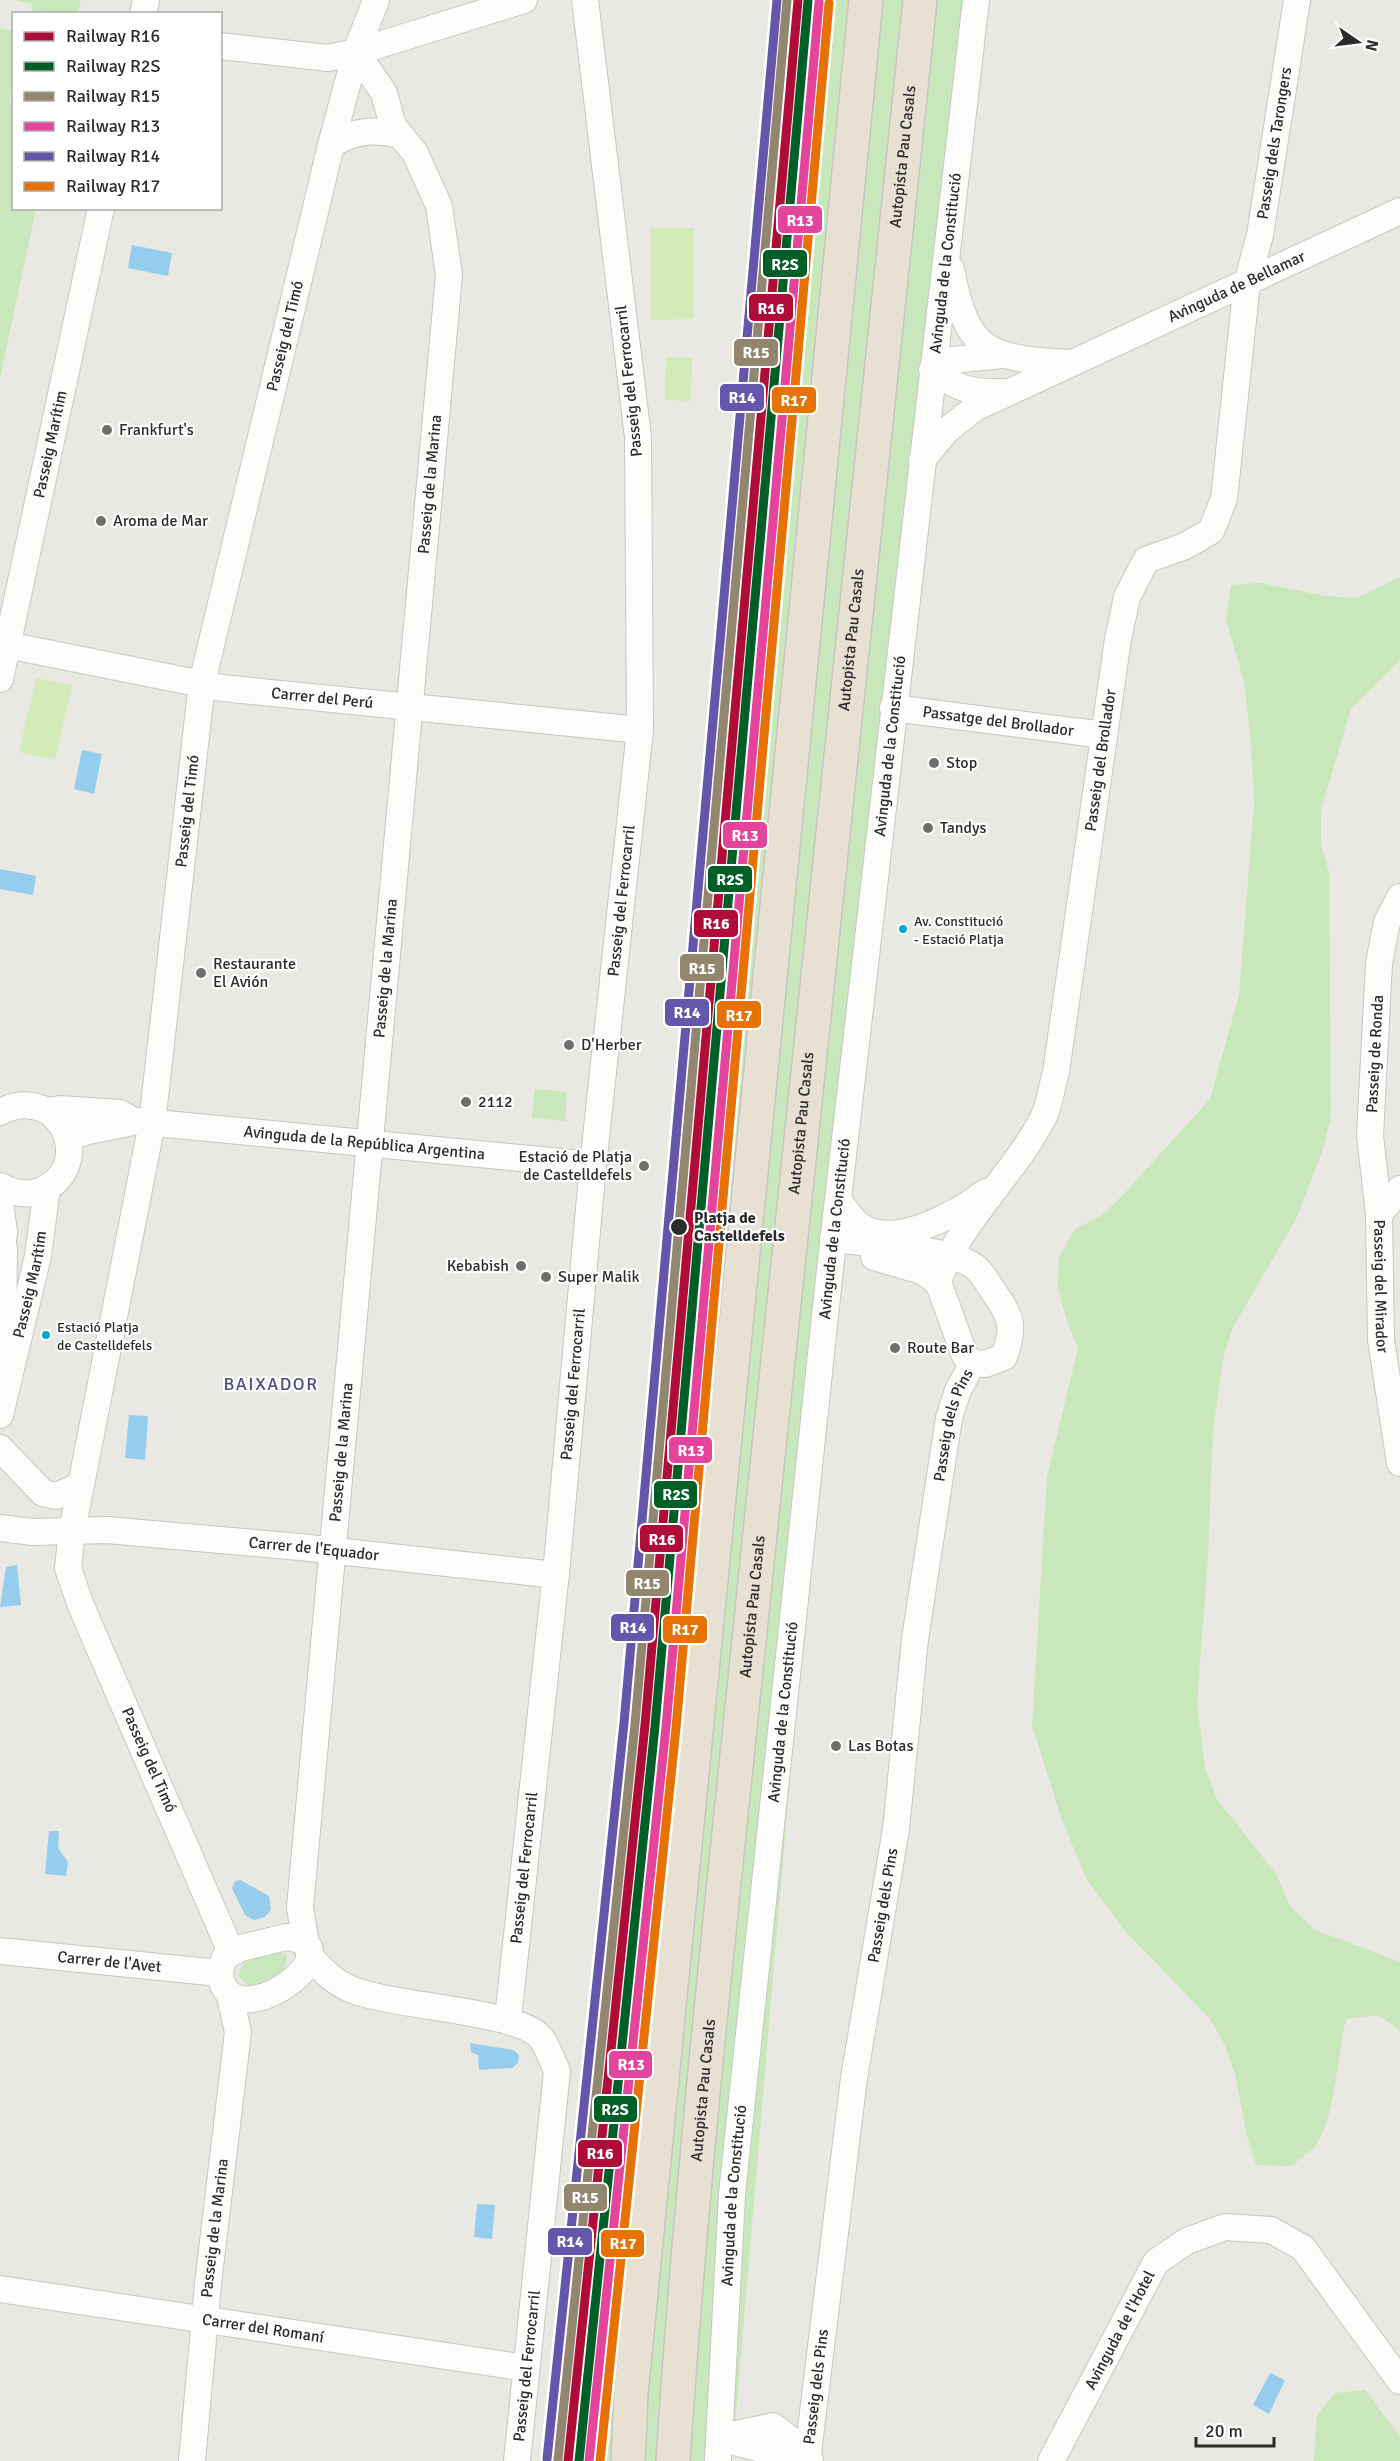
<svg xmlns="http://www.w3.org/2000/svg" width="1400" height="2461" viewBox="0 0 1400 2461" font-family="Signika,sans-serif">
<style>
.green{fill:#c8e7ba}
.pitch{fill:#d2ebb8}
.water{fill:#94cded}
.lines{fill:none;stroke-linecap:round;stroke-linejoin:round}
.minor-casing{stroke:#c8c7c7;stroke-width:28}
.highway-casing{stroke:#c6c5c2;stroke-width:36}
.minor{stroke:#fcfcfb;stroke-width:26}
.highway{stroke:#e9e0d4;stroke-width:33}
.rail-1-casing{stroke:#fff;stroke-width:14}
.rail-2-casing{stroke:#fff;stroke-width:14}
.rail-3-casing{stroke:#fff;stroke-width:14}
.rail-4-casing{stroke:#fff;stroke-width:14}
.rail-5-casing{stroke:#fff;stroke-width:14}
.rail-6-casing{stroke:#fff;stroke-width:14}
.rail-1{stroke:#af0d38;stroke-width:9}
.rail-2{stroke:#005f27;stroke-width:9}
.rail-3{stroke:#93866e;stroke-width:9}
.rail-4{stroke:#e5449c;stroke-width:9}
.rail-5{stroke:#6556ac;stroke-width:9}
.rail-6{stroke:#e77204;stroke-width:9}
.poi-dot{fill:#6e6e6c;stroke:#fff;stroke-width:2}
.bus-dot{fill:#00a9ce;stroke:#fff;stroke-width:2}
.stop-dot{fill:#2c2c2c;stroke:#fff;stroke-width:2}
.labels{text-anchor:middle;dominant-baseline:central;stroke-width:4.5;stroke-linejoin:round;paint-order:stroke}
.bus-label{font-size:14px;fill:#2c2c2c;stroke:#fff;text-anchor:start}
.street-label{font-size:16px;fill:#2c2c2c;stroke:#fff}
.poi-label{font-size:16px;fill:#2c2c2c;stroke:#fff;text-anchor:start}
.stop-label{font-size:16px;font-weight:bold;fill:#2c2c2c;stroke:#fff;text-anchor:start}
.neighbourhood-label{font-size:18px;letter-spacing:1.5px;fill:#4b4f7e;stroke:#fff}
.line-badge{stroke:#fff;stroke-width:2}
.badge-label{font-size:16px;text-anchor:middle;font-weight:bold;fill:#fff}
</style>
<rect width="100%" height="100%" fill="#eae8e2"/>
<path class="green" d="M14,0h67l-3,13 -45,1 -1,-10z
M818,0h169l-181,1589 -74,872h-152l117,-1098h11l8,-88 -12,-2z
M0,28l13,3v50l-4,21 5,1v105l22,1 -36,169z
M1400,577v83l-49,49 -30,101v34l8,28 2,244 -8,33 -26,68 -65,112 -9,30 -10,71 -5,127 -11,146 8,64 11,31 60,76 14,32 25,24 85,32v69l-22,-16 -32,4c-8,34 -11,99 -30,126 -6,8 -18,15 -25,21l-35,-1 -9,-29 -12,-62 -10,-29 -15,-26 -85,-88 -39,-53 -24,-58 -30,-94 15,-249 31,-129 -11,-26 -9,-34 1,-31 15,-27 27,-14 22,-21 87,-96 29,-104 15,-191 -3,-61 -7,-61 -18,-63 5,-34 29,-2 66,13 31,2z
M535,1089l32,3 -2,29 -33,-3z
M279,1950l8,5c2,20 -19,27 -37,32l-12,-11c5,-20 23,-21 41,-26z
M1365,2390l35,47v24h-86l3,-45 18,-23z"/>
<path class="pitch" d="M651,228h43v91l-43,1z
M666,357l26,1 -1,43 -26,-1z
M36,678l36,7 -17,75 -36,-8z"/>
<path class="water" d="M132,245l40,8 -4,23 -40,-8z
M82,750l20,4 -8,40 -20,-5z
M0,869l36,7 -3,19 -33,-6z
M129,1415l19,1 -3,44 -20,-2z
M17,1565l4,40 -21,2 6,-40z
M49,1831h10l-1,17 10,14 -2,14 -21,-2z
M240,1880l29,16 2,14 -6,7 -11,3 -9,-5 -13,-27 3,-7z
M470,2043l43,7 6,5 -1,8 -6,5 -33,2 -1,-15 -7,-3z
M477,2204l18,1 -3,34 -18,-2z
M1270,2373l15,7 -16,34 -16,-9z"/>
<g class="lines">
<defs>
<g id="minor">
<path d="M143,14l3,-14"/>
<path d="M220,46l108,12 28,-6 168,-52"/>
<path d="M331,145c23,-15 44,-16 69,-10"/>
<path d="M951,269c16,84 36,89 118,94"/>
<path d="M1003,392c-32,1 -45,-3 -71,-22l20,-10 51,-5"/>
<path id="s1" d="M922,460l25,-30 28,-22 425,-197"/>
<path id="s2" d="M7,645l215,43 418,42"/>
<path id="s3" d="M0,679l101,-471"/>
<path id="s4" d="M893,708l211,27"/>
<path id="s5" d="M1400,897l-13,25 -8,41 -9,173 9,78 2,126 19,123"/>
<path d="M48,1111l12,-2 60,4 7,4"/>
<path d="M0,1112c61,-31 98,55 40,79 -14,5 -27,2 -40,-5"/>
<path id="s6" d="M68,1139c21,-12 44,-10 67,-18l458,44"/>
<path d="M838,1200c6,7 13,19 21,25 34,26 99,-12 127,-33"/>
<path d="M0,1203l4,29 -4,33"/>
<path d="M1379,1214l21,-25"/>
<path id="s7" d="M833,1239c31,4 123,10 143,29 8,7 13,17 19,26 18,24 19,35 9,63l-19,7 -12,-1 -8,-7 -27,-74c20,-59 78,-110 106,-166 6,-13 8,-30 12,-44l62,-433 9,-42 19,-37 39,-14 26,-15 13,-32 23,-216 13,-48 37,-235"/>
<path d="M874,1257l48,14 16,11"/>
<path d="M0,1346l3,-13 1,-84"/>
<path id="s8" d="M0,1415l38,-159 9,-68"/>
<path d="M0,1448l43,45 13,3 24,-10"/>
<path id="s9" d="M0,1528l33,4 74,-2 193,17 256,28"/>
<path d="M286,1937c73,8 -39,94 -62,50 -6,-11 -4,-20 1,-30l16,-9z"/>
<path id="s10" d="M306,1945l-6,-38 149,-1632 -10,-69 -24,-53 -22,-27 -9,-33 -28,-41"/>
<path id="s11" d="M0,1951l219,22"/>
<path id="s12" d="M231,1952l-150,-346 -13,-38 4,-37 80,-408 50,-440 129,-538 25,-93 20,-52"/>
<path d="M309,1956c12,12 23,25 39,32 41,19 172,22 193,50 7,9 11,23 16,33l-40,390"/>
<path id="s13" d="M508,2019l49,-456 36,-398 47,-435 -2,-293 -53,-437"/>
<path id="s14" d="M0,2289l526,79"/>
<path d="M719,2438l54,-12 35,27"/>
<path d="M723,2439l46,12 39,2"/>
<path id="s15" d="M192,2461l16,-177 30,-252 -8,-36"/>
<path id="s16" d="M718,2461l14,-267 98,-925 146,-1269"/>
<path id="s17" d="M810,2461l-2,-8 46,-375 42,-249 19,-190 34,-221 9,-28 15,-27"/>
<path id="s18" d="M1051,2461l105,-199 31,-21 38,-14 46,3 32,18 97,133"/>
</g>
<g id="highway">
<path d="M628,2461l3,-67 235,-2394"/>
<path id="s19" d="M673,2461c20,-310 56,-619 87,-928 51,-511 104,-1022 160,-1533"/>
</g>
</defs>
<use href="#minor" class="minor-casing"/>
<use href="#highway" class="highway-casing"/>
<use href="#minor" class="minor"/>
<use href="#highway" class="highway"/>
<defs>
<path id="rail-1" d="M568,2461l77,-736 153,-1725"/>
<path id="rail-2" d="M579,2461l76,-735 153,-1725"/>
<path id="rail-3" d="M558,2460l77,-736 152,-1724"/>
<path id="rail-4" d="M589,2461l77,-734 153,-1725"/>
<path id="rail-5" d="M547,2459l77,-736 153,-1723"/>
<path id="rail-6" d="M600,2461l76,-733 153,-1725"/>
</defs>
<use href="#rail-1" class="rail-1-casing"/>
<use href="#rail-2" class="rail-2-casing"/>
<use href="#rail-3" class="rail-3-casing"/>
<use href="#rail-4" class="rail-4-casing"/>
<use href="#rail-5" class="rail-5-casing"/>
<use href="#rail-6" class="rail-6-casing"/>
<use href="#rail-1" class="rail-1"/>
<use href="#rail-2" class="rail-2"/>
<use href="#rail-3" class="rail-3"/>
<use href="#rail-4" class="rail-4"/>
<use href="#rail-5" class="rail-5"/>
<use href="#rail-6" class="rail-6"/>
</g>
<g class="poi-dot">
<circle cx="107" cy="430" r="6"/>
<circle cx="101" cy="521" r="6"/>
<circle cx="934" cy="763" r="6"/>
<circle cx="928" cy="828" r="6"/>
<circle cx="201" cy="973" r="6"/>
<circle cx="569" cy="1045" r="6"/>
<circle cx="466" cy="1102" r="6"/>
<circle cx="644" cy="1166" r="6"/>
<circle cx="521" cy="1266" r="6"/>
<circle cx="546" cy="1277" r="6"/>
<circle cx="895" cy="1348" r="6"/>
<circle cx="836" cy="1746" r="6"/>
</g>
<g class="bus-dot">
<circle cx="903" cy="929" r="5"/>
<circle cx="46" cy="1335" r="5"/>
</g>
<circle class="stop-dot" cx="679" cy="1227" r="9"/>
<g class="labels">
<g class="bus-label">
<text x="914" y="921">Av. Constitució<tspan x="914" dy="18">- Estació Platja</tspan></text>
<text x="57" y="1327">Estació Platja<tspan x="57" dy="18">de Castelldefels</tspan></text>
</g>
<g class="street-label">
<text stroke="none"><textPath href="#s7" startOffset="1600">Passeig dels Tarongers</textPath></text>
<text stroke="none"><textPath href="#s19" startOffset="2316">Autopista Pau Casals</textPath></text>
<text stroke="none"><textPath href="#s16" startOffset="2210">Avinguda de la Constitució</textPath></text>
<text stroke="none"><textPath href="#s1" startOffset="363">Avinguda de Bellamar</textPath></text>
<text stroke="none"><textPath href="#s12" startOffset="1670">Passeig del Timó</textPath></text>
<text transform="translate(629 381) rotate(-96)">Passeig del Ferrocarril</text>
<text stroke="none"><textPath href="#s3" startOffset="240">Passeig Marítim</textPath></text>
<text stroke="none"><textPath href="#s10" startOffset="1467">Passeig de la Marina</textPath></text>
<text stroke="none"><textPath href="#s19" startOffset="1830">Autopista Pau Casals</textPath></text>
<text stroke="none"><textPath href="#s2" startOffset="320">Carrer del Perú</textPath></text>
<text stroke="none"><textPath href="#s4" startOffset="106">Passatge del Brollador</textPath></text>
<text stroke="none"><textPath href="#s16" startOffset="1724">Avinguda de la Constitució</textPath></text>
<text stroke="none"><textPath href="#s7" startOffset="927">Passeig del Brollador</textPath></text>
<text stroke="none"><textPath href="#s12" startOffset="1184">Passeig del Timó</textPath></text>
<text stroke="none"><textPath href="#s13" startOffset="1124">Passeig del Ferrocarril</textPath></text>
<text stroke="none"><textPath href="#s10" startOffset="981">Passeig de la Marina</textPath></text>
<text transform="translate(1375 1054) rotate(-87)">Passeig de Ronda</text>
<text stroke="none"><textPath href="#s19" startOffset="1344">Autopista Pau Casals</textPath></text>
<text stroke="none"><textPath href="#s6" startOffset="300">Avinguda de la República Argentina</textPath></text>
<text stroke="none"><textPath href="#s16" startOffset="1238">Avinguda de la Constitució</textPath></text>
<text stroke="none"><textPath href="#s8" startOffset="134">Passeig Marítim</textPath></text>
<text stroke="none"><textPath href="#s5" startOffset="394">Passeig del Mirador</textPath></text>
<text stroke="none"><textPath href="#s13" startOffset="638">Passeig del Ferrocarril</textPath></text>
<text stroke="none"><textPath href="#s17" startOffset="1047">Passeig dels Pins</textPath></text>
<text stroke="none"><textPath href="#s10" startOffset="495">Passeig de la Marina</textPath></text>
<text stroke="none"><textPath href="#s9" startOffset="315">Carrer de l'Equador</textPath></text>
<text stroke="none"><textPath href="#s19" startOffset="858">Autopista Pau Casals</textPath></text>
<text stroke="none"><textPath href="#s16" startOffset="752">Avinguda de la Constitució</textPath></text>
<text transform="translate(149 1760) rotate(66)">Passeig del Timó</text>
<text stroke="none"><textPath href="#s13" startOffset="152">Passeig del Ferrocarril</textPath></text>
<text stroke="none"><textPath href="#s17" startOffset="561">Passeig dels Pins</textPath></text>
<text stroke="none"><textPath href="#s11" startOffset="110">Carrer de l'Avet</textPath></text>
<text stroke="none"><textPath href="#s19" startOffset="372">Autopista Pau Casals</textPath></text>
<text stroke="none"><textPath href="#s16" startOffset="266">Avinguda de la Constitució</textPath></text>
<text stroke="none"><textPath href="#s15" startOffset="234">Passeig de la Marina</textPath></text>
<text stroke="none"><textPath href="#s14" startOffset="266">Carrer del Romaní</textPath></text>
<text stroke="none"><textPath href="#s18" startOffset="148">Avinguda de l'Hotel</textPath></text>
<text transform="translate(527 2366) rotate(-84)">Passeig del Ferrocarril</text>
<text stroke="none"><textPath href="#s17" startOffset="75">Passeig dels Pins</textPath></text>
</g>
<g class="poi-label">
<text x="119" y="430">Frankfurt's</text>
<text x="113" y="521">Aroma de Mar</text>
<text x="946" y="763">Stop</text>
<text x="940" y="828">Tandys</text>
<text x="213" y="964">Restaurante<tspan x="213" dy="18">El Avión</tspan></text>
<text x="581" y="1045">D'Herber</text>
<text x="478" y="1102">2112</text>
<text x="632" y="1157" text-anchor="end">Estació de Platja<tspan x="632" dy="18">de Castelldefels</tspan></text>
<text x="509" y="1266" text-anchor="end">Kebabish</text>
<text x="558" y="1277">Super Malik</text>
<text x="907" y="1348">Route Bar</text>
<text x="848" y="1746">Las Botas</text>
</g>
<g class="stop-label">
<text x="694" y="1218">Platja de<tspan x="694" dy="18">Castelldefels</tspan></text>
</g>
<g class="neighbourhood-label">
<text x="271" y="1384">BAIXADOR</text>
</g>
</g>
<g class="line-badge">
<rect x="777" y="205" width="46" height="29" rx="6" fill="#e5449c"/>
<rect x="762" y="249" width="46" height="29" rx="6" fill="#005f27"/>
<rect x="748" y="293" width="46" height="29" rx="6" fill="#af0d38"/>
<rect x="733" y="338" width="46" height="29" rx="6" fill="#93866e"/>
<rect x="719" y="383" width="46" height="29" rx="6" fill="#6556ac"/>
<rect x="771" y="386" width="46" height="28" rx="6" fill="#e77204"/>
<rect x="722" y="821" width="46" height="28" rx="6" fill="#e5449c"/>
<rect x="707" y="865" width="46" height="28" rx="6" fill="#005f27"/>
<rect x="693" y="909" width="46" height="29" rx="6" fill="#af0d38"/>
<rect x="679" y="953" width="46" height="29" rx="6" fill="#93866e"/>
<rect x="664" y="998" width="46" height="29" rx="6" fill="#6556ac"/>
<rect x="716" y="1000" width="46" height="29" rx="6" fill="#e77204"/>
<rect x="668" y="1436" width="45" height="28" rx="6" fill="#e5449c"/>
<rect x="653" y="1480" width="45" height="29" rx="6" fill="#005f27"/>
<rect x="639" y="1524" width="45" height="29" rx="6" fill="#af0d38"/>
<rect x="625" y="1569" width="45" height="28" rx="6" fill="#93866e"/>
<rect x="610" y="1613" width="45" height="29" rx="6" fill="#6556ac"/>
<rect x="662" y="1615" width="46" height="29" rx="6" fill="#e77204"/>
<rect x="608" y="2050" width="45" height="29" rx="6" fill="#e5449c"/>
<rect x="593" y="2095" width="45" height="28" rx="6" fill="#005f27"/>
<rect x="577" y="2139" width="46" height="29" rx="6" fill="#af0d38"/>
<rect x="563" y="2183" width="45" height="29" rx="6" fill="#93866e"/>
<rect x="547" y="2227" width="46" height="29" rx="6" fill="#6556ac"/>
<rect x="600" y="2229" width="45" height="29" rx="6" fill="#e77204"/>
</g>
<g class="badge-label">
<text x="800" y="226">R13</text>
<text x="785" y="270">R2S</text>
<text x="771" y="314">R16</text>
<text x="756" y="358">R15</text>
<text x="742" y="403">R14</text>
<text x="794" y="406">R17</text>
<text x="745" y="841">R13</text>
<text x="730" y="885">R2S</text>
<text x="716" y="929">R16</text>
<text x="702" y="974">R15</text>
<text x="687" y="1018">R14</text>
<text x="739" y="1021">R17</text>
<text x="691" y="1456">R13</text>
<text x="676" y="1500">R2S</text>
<text x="662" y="1545">R16</text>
<text x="647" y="1589">R15</text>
<text x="633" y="1633">R14</text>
<text x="685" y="1635">R17</text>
<text x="631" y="2070">R13</text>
<text x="615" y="2115">R2S</text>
<text x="600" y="2159">R16</text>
<text x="585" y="2203">R15</text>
<text x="570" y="2247">R14</text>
<text x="623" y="2249">R17</text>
</g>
<rect x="12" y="12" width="210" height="198" fill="#ffffff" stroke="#ababab" stroke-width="1.5"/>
<rect x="24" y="32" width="30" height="9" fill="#af0d38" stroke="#ababab" stroke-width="1.5"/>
<text x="66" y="42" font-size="18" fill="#2c2c2c">Railway R16</text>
<rect x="24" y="62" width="30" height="9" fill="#005f27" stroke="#ababab" stroke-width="1.5"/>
<text x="66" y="72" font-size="18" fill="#2c2c2c">Railway R2S</text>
<rect x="24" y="92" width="30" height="9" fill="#93866e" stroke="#ababab" stroke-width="1.5"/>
<text x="66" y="102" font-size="18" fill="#2c2c2c">Railway R15</text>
<rect x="24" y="122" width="30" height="9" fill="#e5449c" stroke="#ababab" stroke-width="1.5"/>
<text x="66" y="132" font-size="18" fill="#2c2c2c">Railway R13</text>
<rect x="24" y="152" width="30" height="9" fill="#6556ac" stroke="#ababab" stroke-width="1.5"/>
<text x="66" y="162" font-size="18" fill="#2c2c2c">Railway R14</text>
<rect x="24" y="182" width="30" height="9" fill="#e77204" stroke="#ababab" stroke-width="1.5"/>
<text x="66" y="192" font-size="18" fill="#2c2c2c">Railway R17</text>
<g transform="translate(1358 42) rotate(104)" stroke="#ffffff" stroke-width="4.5" paint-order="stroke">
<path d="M0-4.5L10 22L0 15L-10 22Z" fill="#2c2c2c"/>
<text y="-9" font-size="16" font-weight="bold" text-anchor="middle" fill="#2c2c2c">N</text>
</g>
<path d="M1196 2437v9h78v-9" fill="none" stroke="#2c2c2c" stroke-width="3"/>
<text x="1205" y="2437" font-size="18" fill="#2c2c2c" stroke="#ffffff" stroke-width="4.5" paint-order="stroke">20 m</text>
</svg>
